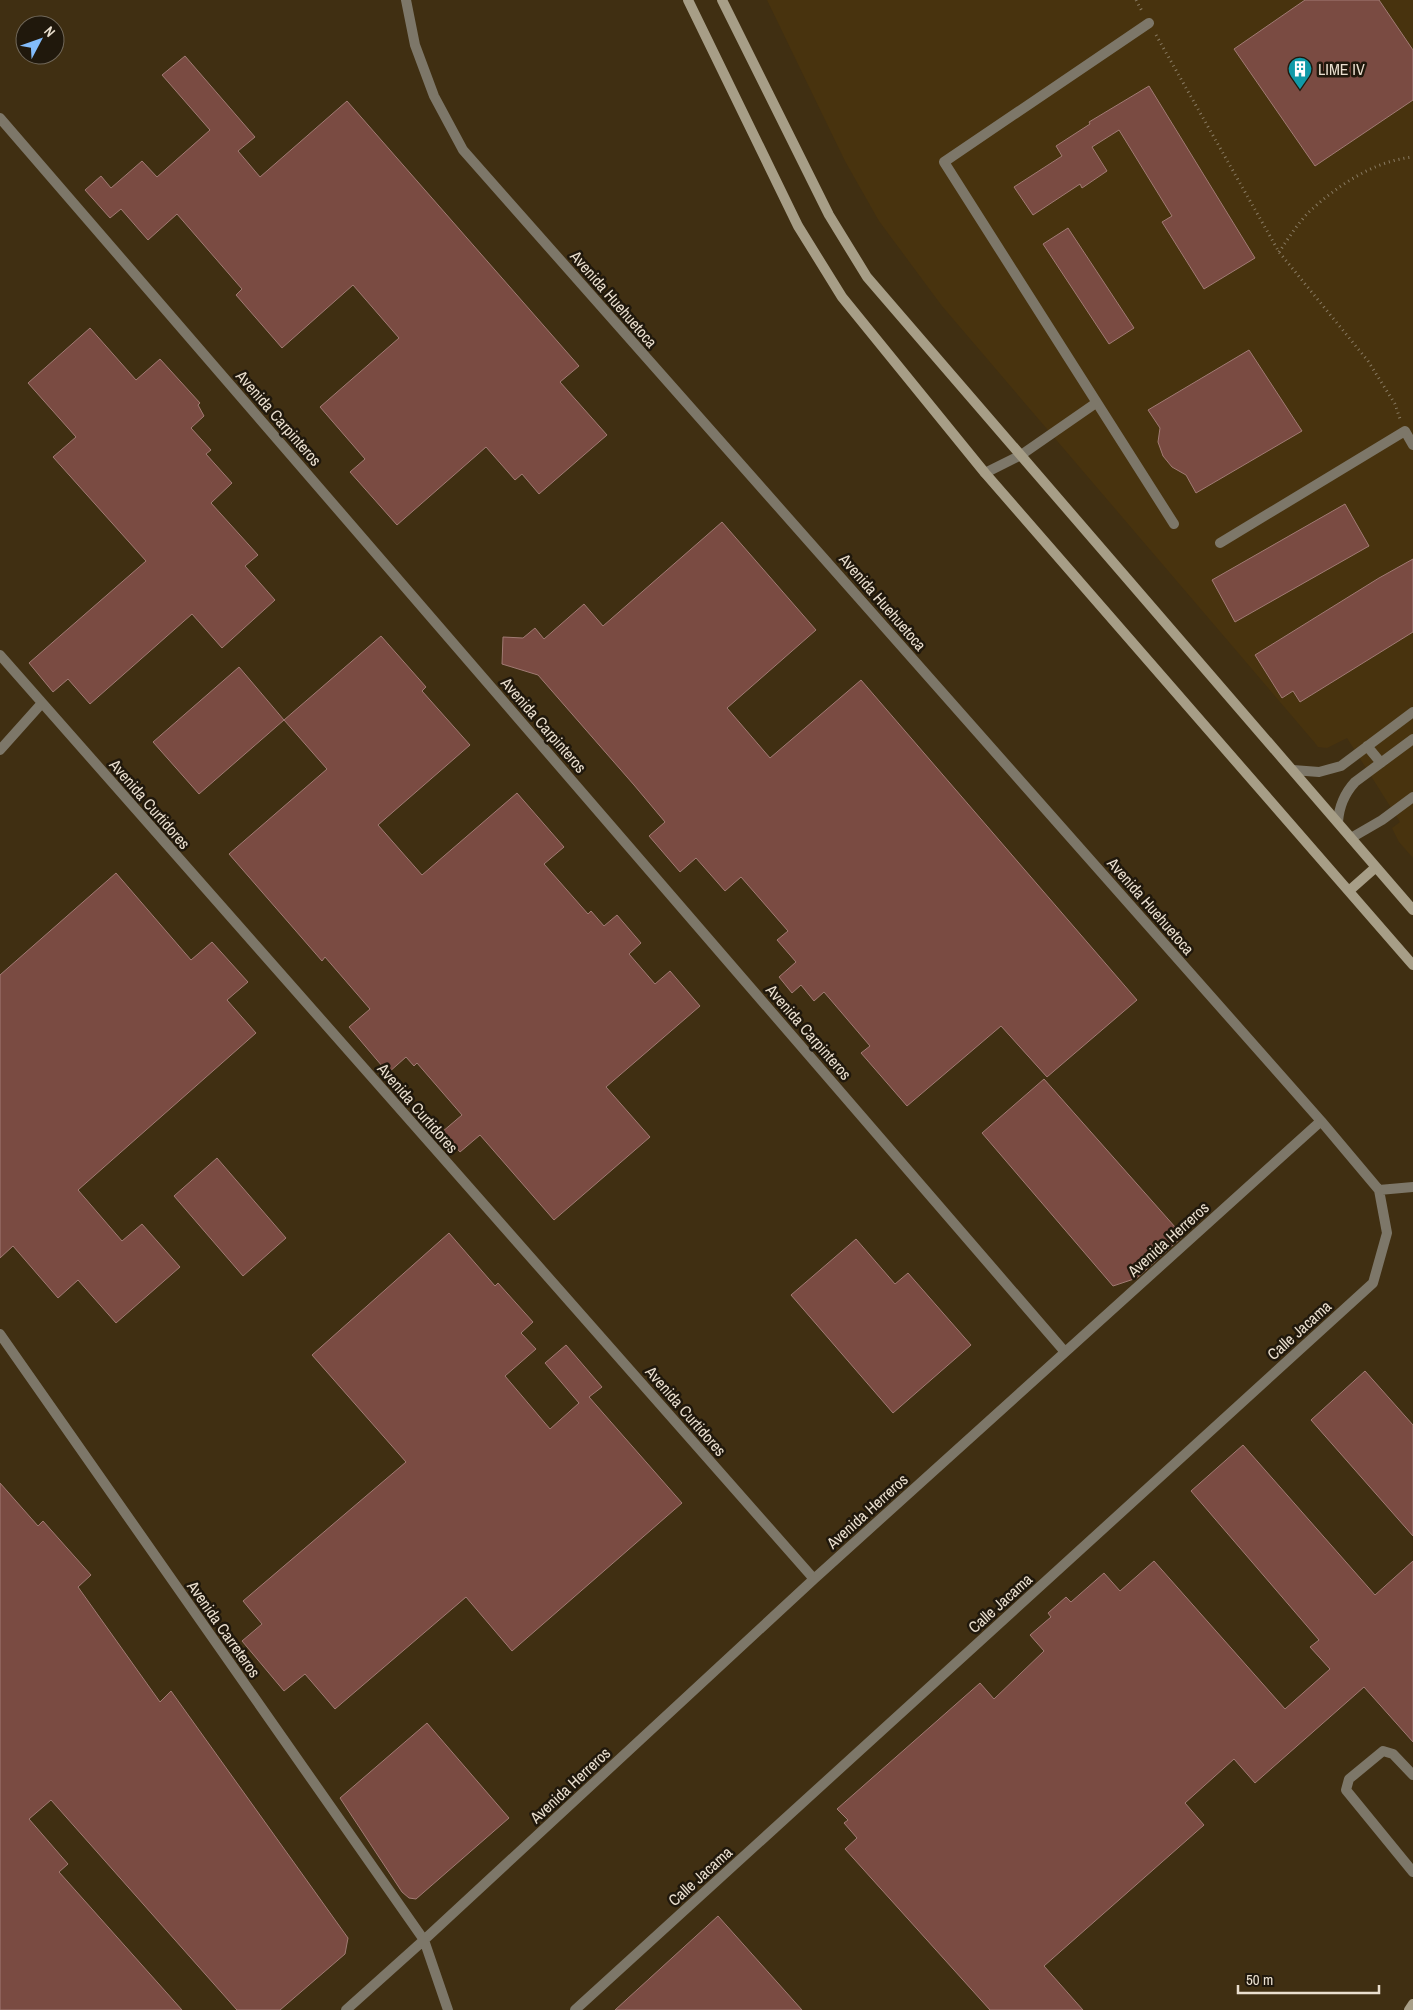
<svg xmlns="http://www.w3.org/2000/svg" width="1413" height="2010" viewBox="0 0 1413 2010" font-family="'Archivo Narrow',sans-serif">
<style>
.built{fill:#48330e}
.building{fill:#7a4b42;stroke:#a17b74}
.lines{fill:none;stroke-linecap:round;stroke-linejoin:round}
.path{stroke:#897b63;stroke-width:3;stroke-dasharray:1 4;stroke-linecap:butt}
.lane{stroke:#7d7769;stroke-width:10}
.secondary{stroke:#a79e87;stroke-width:10}
.labels{text-anchor:middle;dominant-baseline:central;stroke-width:5;stroke-linejoin:round;paint-order:stroke}
.poi-label{font-size:16px;fill:#eadfcf;stroke:#20180c;text-anchor:start}
.street-label{font-size:16px;fill:#eadfcf;stroke:#20180c}
</style>
<rect width="100%" height="100%" fill="#402f12"/>
<path class="built" d="M767,0h646v858l-14,-16 -7,-14 8,-6 -53,-84 -20,10 -9,-1 -3,-4 -373,-437 -63,-85 -34,-60z"/>
<path class="building" d="M1305,0h74l34,50v50l-98,66 -81,-117z
M185,56l70,81 -17,14 22,26 87,-76 232,265 -19,16 47,53 -68,59 -17,-20 -7,6 -29,-33 -89,78 -47,-53 15,-13 -45,-52 79,-69 -46,-53 -71,63 -46,-53 6,-6 -65,-75 -29,26 -27,-31 -11,9 -25,-28 16,-14 10,12 31,-27 15,16 53,-47 -48,-55z
M1149,86l106,172 -51,31 -42,-67 10,-6 -53,-86 -27,17 15,24 -25,17 -2,-4 -47,31 -19,-28 48,-31 -6,-10 34,-22 -1,-2z
M1068,228l66,100 -25,16 -66,-100z
M90,328l46,52 24,-21 40,44 -2,2 6,11 -13,12 20,22 -5,4 26,29 -21,20 47,52 -13,11 30,34 -53,48 -30,-34 -102,90 -22,-25 -15,13 -24,-29 117,-102 -93,-104 23,-20 -48,-54z
M1249,350l53,81 -106,62 -10,-18 -14,-8 -9,-11 -5,-14 2,-14 -12,-18z
M1345,504l24,42 -134,76 -23,-42z
M722,522l94,108 -89,78 43,50 91,-78 276,320 -90,77 -46,-51 -94,80 -46,-53 9,-7 -46,-54 -10,9 -13,-16 -9,8 -13,-16 17,-15 -19,-22 11,-9 -47,-54 -16,14 -29,-33 -16,14 -31,-36 16,-14 -31,-37 -96,-110 -36,-11 1,-27 20,1 12,-10 9,11 40,-35 19,22z
M1413,559v73l-113,70 -7,-11 -11,7 -27,-43 124,-77z
M381,636l45,51 -4,4 48,54 -92,80 44,50 95,-82 47,54 -20,17 44,50 3,-3 13,15 13,-11 24,28 -12,11 26,30 15,-13 30,35 -94,81 44,50 -96,83 -74,-85 -20,17 -18,-20 20,-17 -45,-52 -3,3 -8,-9 -18,16 -39,-46 21,-18 -45,-52 -3,4 -93,-107 98,-85 -43,-49z
M239,667l45,53 -85,74 -46,-52z
M116,873l75,87 21,-18 36,40 -21,18 29,33 -178,157 44,51 20,-17 38,43 -64,56 -38,-43 -20,18 -45,-52 -13,12v-283z
M1044,1079l139,157 -46,42 -24,8 -131,-153z
M217,1158l69,80 -43,38 -69,-80z
M449,1233l46,53 3,-3 35,39 -12,11 15,16 -31,27 45,53 29,-26 -34,-40 21,-18 36,42 -13,10 93,106 -170,148 -46,-54 -131,112 -30,-35 -21,17 -42,-50 20,-17 -19,-23 163,-139 -94,-107z
M856,1239l39,45 13,-11 63,72 -78,68 -102,-118z
M1365,1371l48,54v111l-102,-116z
M1243,1445l132,150 38,-34v181l-49,-55 -109,96 -21,-24 -49,44 19,22 -160,141 39,44h-93l-145,-161 12,-11 -13,-15 4,-3 -11,-11 143,-126 14,16 50,-48 -14,-16 21,-18 -3,-4 18,-16 5,5 33,-29 16,18 34,-30 131,148 45,-40 -20,-22 9,-7 -128,-149z
M0,1483l38,43 5,-5 48,54 -13,12 82,115 11,-11 177,247 -3,16 -65,56h-43l-186,-210 -22,19 39,45 -9,8 123,138h-182z
M427,1723l82,95 -93,81 -7,-1 -7,-6 -62,-94z
M718,1916l84,94h-187z"/>
<g class="lines">
<path class="path" d="M1136,0l7,13
M1156,35l123,217 89,109 27,43 5,15
M1279,252c9,-13 19,-29 30,-40 29,-27 65,-51 104,-55"/>
<path class="lane" d="M406,0l9,45 19,51 29,54 858,971 58,69 8,43 -14,50 -798,727
M1149,23l-205,139 230,362
M0,118l1065,1234
M985,473l36,-18 75,-52
M1220,543l185,-112 8,14
M0,655l814,924
M1367,746l14,17
M0,750l42,-47
M1293,770l26,2 22,-6 72,-54
M1338,822c1,-16 6,-28 17,-40l58,-43
M1351,838l31,-18 31,-23
M1379,1190l34,-3
M0,1334l424,606 24,70
M1413,1775l-20,-21 -10,-3 -34,28 -3,11 67,82
M346,2010l78,-70 390,-361 507,-458"/>
<path class="secondary" d="M688,0l110,226 44,71 143,176 428,492
M722,0l107,215 38,62 546,633
M1350,890l26,-23
M1409,2010l4,-6"/>
</g>
<defs>
<symbol id="building-pin" viewBox="-11 -11 22 30"><path d="M0 17L-7.5 6A9.5 9.5 0 1 1 7.5 6Z" fill="#0f9aa8" stroke="#20180c"/><path d="M-4-6H4V6H1V3H-1V6H-4ZM-2.5-4.3h1.7v1.8h-1.7ZM.8-4.3h1.7v1.8H.8ZM-2.5-1h1.7V.8h-1.7ZM.8-1h1.7V.8H.8Z" fill="#fff"/></symbol>
</defs>
<g fill-rule="evenodd">
<use href="#building-pin" x="1286" y="55" width="28" height="38"/>
</g>
<g class="labels">
<g class="poi-label">
<text x="1318" y="69">LIME IV</text>
</g>
<g class="street-label">
<text transform="translate(614 299) rotate(49)">Avenida Huehuetoca</text>
<text transform="translate(279 418) rotate(49)">Avenida Carpinteros</text>
<text transform="translate(883 602) rotate(49)">Avenida Huehuetoca</text>
<text transform="translate(544 725) rotate(49)">Avenida Carpinteros</text>
<text transform="translate(150 804) rotate(49)">Avenida Curtidores</text>
<text transform="translate(1151 906) rotate(49)">Avenida Huehuetoca</text>
<text transform="translate(809 1032) rotate(49)">Avenida Carpinteros</text>
<text transform="translate(418 1108) rotate(49)">Avenida Curtidores</text>
<text transform="translate(1168 1239) rotate(-42)">Avenida Herreros</text>
<text transform="translate(1299 1330) rotate(-42)">Calle Jacama</text>
<text transform="translate(686 1411) rotate(49)">Avenida Curtidores</text>
<text transform="translate(867 1511) rotate(-42)">Avenida Herreros</text>
<text transform="translate(1000 1603) rotate(-42)">Calle Jacama</text>
<text transform="translate(224 1629) rotate(55)">Avenida Carreteros</text>
<text transform="translate(570 1785) rotate(-43)">Avenida Herreros</text>
<text transform="translate(700 1876) rotate(-42)">Calle Jacama</text>
</g>
</g>
<g transform="translate(40 40) rotate(49)"><circle r="24" fill="#20180c" stroke="#71685a"/>
<path d="M0-4L9 19L0 12L-9 19Z" fill="#83bcfb"/>
<text y="-8" font-size="14" font-weight="bold" text-anchor="middle" fill="#eadfcf">N</text>
</g>
<path d="M1238 1985v8h141v-8" fill="none" stroke="#eadfcf" stroke-width="2.5"/>
<text x="1246" y="1985" font-size="15" fill="#eadfcf" stroke="#20180c" stroke-width="4" paint-order="stroke">50 m</text>
</svg>
